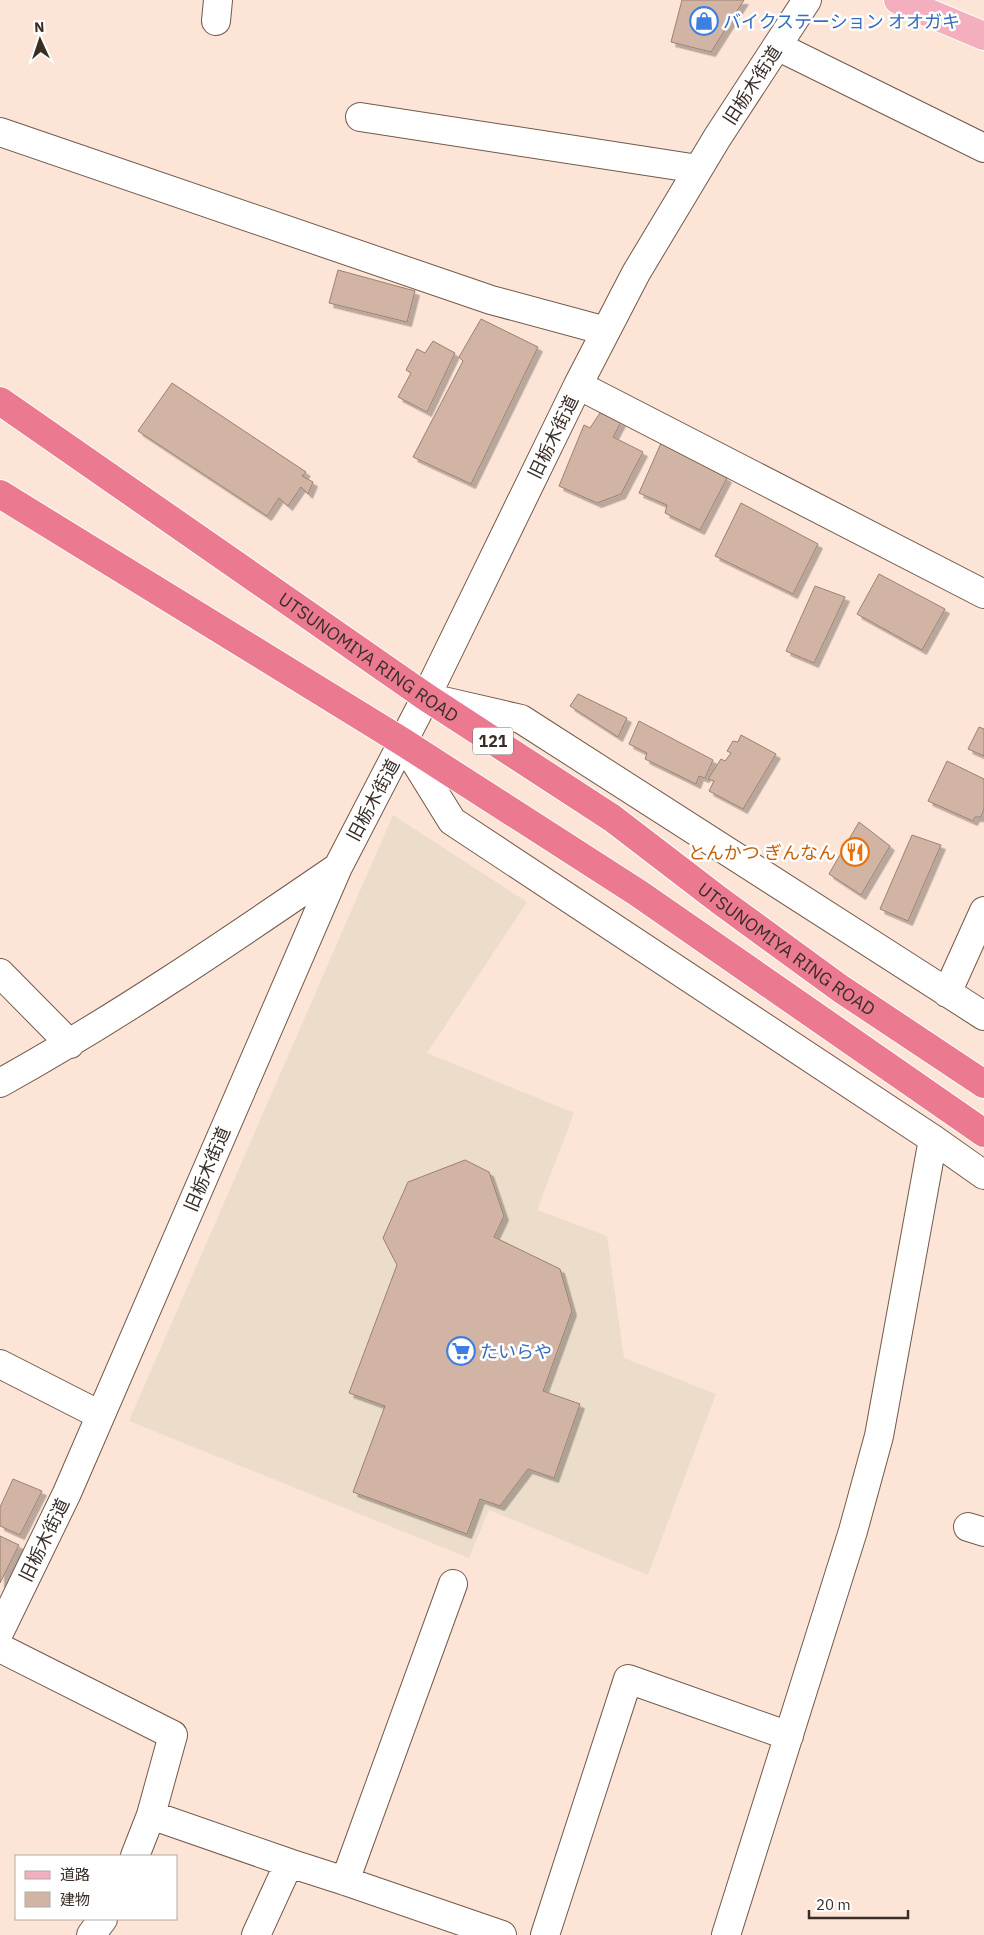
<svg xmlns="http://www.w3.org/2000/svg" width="984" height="1935" viewBox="0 0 984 1935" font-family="'IBM Plex Sans','Noto Sans JP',sans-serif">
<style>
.commercial{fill:#ecddca}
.building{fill:#d1b4a3;stroke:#9c8071;filter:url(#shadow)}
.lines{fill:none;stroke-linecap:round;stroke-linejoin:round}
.minor-casing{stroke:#73594a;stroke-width:30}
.major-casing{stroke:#fff;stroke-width:30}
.highway-casing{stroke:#fff;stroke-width:30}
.minor{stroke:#fff;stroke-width:28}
.major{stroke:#f3afbd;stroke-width:28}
.highway{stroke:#eb7a91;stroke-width:28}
.labels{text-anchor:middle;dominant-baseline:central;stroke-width:5;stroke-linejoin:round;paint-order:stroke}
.shield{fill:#fff;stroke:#746c67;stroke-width:1}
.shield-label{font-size:16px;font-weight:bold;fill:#392d26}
.shop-label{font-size:18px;fill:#366cbe;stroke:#fff;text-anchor:start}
.street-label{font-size:18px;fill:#392d26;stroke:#fff}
.food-label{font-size:18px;fill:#c56008;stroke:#fff;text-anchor:end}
</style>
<defs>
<filter id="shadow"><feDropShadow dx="4.5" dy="4.5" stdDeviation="0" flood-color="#0004"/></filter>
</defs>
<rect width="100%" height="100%" fill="#fce4d6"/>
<path class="commercial" d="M393,815l134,87 -100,151 147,60 -37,97 70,26 17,122 92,36 -68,181 -159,-65 -20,48 -340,-137z"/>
<path class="building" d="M682,0h62l-33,52 -40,-10z
M338,270l77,21 -8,31 -78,-19z
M481,319l57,28 -67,137 -58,-27 50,-96 -4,-4z
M433,341l22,12 -28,59 -29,-15 13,-24 -5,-3 11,-21 8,4z
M172,383l134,89 -4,4 11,6 -5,12 -7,-7 -13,19 -9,-8 -12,18 -129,-85z
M600,413l21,9 -8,15 30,15 -22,42 -24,9 -38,-17 25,-61 6,3z
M662,441l65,37 -27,52 -35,-17 2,-8 -28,-12z
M741,503l77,41 -25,50 -78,-38z
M879,574l66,35 -23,41 -65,-36z
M815,586l30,11 -31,66 -28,-12z
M578,694l49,24 -9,19 -48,-31z
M639,721l74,39 -8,18 -6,-2 -3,8 -51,-25 2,-6 -18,-9z
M979,727l5,2v27l-16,-7z
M741,735l35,19 -33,55 -34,-18 5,-10 -6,-2 13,-20 4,2 6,-8 -4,-2 6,-10 5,1z
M947,761l37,18v30l-3,8h-6l-2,4 -45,-20z
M859,822l31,24 -29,49 -32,-21z
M912,835l29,10 -33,76 -28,-12z
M465,1160l24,12 15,44 -10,21 66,32 12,42 -29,80 37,13 -26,74 -26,-9 -28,37 -20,-7 -13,35 -114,-42 32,-86 -36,-13 48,-128 -14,-27 25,-56z
M13,1479l29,12 -22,44 -20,-9v-19z
M0,1536l19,9 -19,38z"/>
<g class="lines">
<defs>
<path id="minor" d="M216,21l2,-21
M777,46l207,102
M360,117l338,52
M0,132l491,168 115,31
M578,385l406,209
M430,698l91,21 463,297
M403,742l49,79 481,318 51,36
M0,973l70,71
M947,993l37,-82
M0,1083c117,-65 227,-140 338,-216
M0,1364l100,51
M968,1527l16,5
M0,1631l67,-138 271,-626 88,-170 152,-312 58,-112 81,-135 90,-138
M0,1648l173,87 -22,80 -16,41
M151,1815l138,48
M345,1881l108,-297
M91,1935l12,-16
M256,1935l33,-72 56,18 157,54
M545,1935l83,-256 161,57
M726,1935l127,-404 26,-95 54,-297"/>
<path id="major" d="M898,0l86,36"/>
<g id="highway">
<path id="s1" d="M0,401l426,296 186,121 107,82 122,89 143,95"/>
<path d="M0,494l403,248 235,151 346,240"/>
</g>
</defs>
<use href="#minor" class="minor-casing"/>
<use href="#major" class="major-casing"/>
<use href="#highway" class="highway-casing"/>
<use href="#minor" class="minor"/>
<use href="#major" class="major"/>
<use href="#highway" class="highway"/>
</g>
<defs>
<symbol id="shop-ring" viewBox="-11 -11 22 22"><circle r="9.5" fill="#fff" stroke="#3f7fe0" stroke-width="1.5"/><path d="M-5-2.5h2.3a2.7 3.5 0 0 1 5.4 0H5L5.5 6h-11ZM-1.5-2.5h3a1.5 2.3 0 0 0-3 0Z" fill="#3f7fe0"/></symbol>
<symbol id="restaurant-ring" viewBox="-11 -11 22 22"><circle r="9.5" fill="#fff" stroke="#e8710a" stroke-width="1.5"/><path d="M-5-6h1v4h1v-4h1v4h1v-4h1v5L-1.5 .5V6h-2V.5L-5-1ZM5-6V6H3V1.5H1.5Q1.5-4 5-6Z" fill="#e8710a"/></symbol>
<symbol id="supermarket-ring" viewBox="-11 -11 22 22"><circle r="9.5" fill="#fff" stroke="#3f7fe0" stroke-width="1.5"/><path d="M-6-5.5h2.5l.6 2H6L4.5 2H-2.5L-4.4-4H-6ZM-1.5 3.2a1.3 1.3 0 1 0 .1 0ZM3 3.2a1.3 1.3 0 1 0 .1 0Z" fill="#3f7fe0"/></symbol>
</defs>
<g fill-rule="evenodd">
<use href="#shop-ring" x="688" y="5" width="32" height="32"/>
<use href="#restaurant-ring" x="839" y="836" width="32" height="32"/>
<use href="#supermarket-ring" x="445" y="1335" width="32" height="32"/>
</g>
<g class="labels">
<rect class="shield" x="473" y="727.5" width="40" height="27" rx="4"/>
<g class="shield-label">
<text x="493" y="741">121</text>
</g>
<g class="shop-label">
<text x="723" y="21">バイクステーション オオガキ</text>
<text x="480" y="1351">たいらや</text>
</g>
<g class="street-label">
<text transform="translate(752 85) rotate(-57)">旧栃木街道</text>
<text transform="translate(553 437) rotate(-64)">旧栃木街道</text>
<text stroke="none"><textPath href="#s1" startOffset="449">UTSUNOMIYA RING ROAD</textPath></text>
<text transform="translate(373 800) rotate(-62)">旧栃木街道</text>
<text stroke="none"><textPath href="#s1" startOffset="959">UTSUNOMIYA RING ROAD</textPath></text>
<text transform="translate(207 1169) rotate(-67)">旧栃木街道</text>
<text transform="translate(44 1540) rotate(-64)">旧栃木街道</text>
</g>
<g class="food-label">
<text x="836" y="852">とんかつ ぎんなん</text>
</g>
</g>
<rect x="15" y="1855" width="162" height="65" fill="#ffffff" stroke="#b0aba8"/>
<rect x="25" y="1871" width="25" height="8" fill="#f3afbd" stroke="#b0aba8"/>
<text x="60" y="1880" font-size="15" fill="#392d26">道路</text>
<rect x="25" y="1892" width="25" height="15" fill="#d1b4a3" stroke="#b0aba8"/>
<text x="60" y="1905" font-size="15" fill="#392d26">建物</text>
<g transform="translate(40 40) rotate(357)" stroke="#ffffff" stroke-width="4" paint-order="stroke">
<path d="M0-4L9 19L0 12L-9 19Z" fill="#392d26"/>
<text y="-8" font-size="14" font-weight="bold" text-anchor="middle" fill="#392d26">N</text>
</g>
<path d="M809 1910v8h99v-8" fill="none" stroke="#392d26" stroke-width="2.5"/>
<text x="816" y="1910" font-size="15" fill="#392d26" stroke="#ffffff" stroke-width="4" paint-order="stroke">20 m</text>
</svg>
